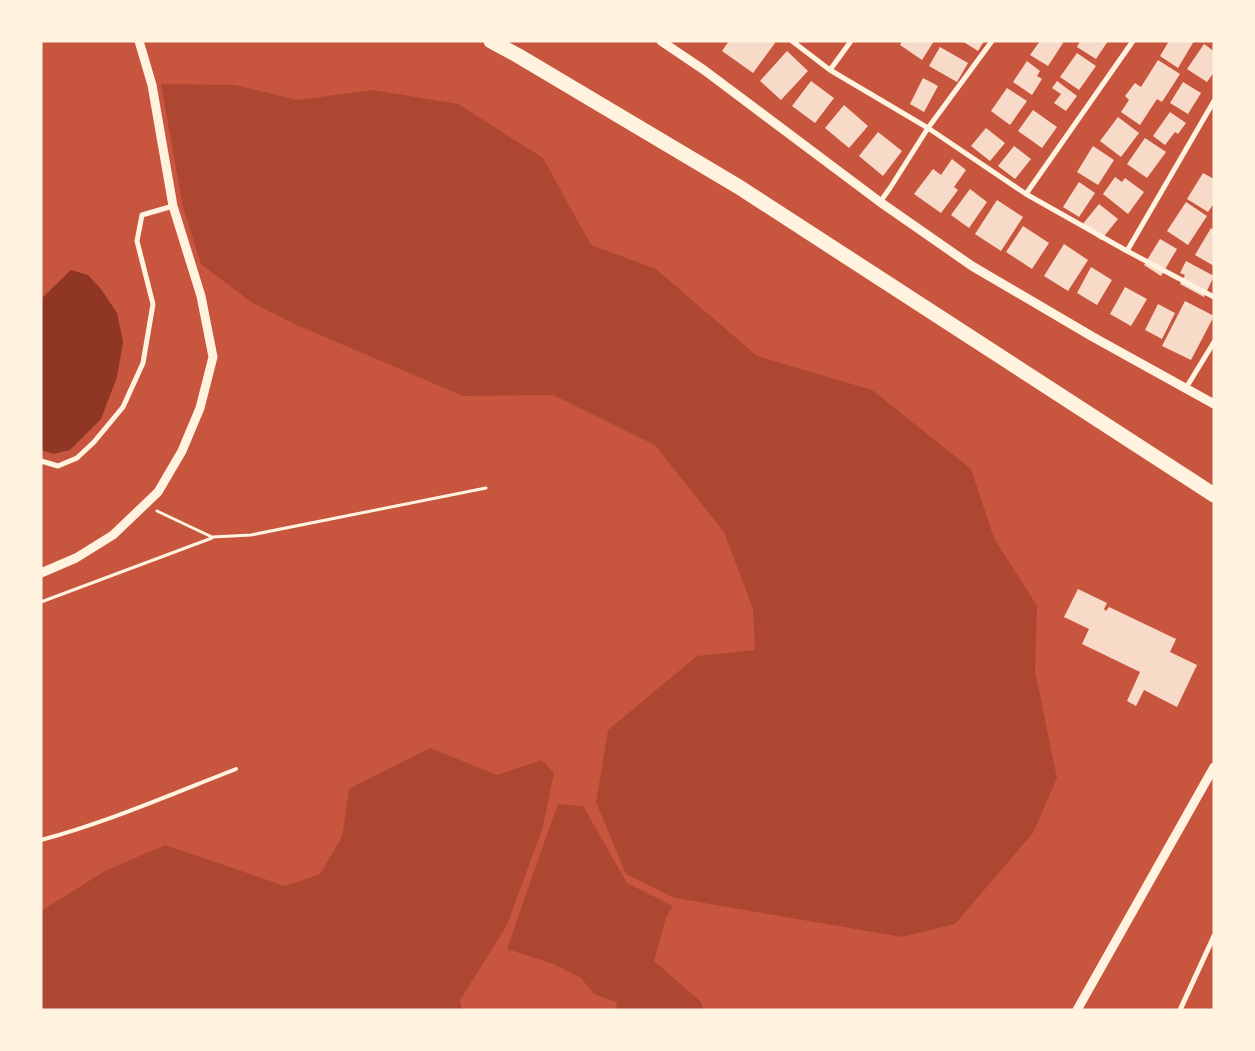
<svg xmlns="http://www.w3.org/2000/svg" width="1255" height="1051" viewBox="0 0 1255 1051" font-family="Signika,sans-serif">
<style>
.green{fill:#ae4732}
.water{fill:#8f3625}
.building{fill:#f7dbc8}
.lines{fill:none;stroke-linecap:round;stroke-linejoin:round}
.path{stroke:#fff3e0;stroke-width:3}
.service{stroke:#fff3e0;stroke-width:4}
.minor{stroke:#fff3e0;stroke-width:5}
.tertiary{stroke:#fff3e0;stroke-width:9}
.motorway{stroke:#fff3e0;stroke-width:15}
</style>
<rect width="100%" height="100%" fill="#c8553d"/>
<path class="green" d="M161,84l74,1 62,15 76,-10 85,14 85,54 48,87 65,24 101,87 115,34 99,79 23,69 43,68 -2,65 22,107 -24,55 -78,91 -53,13 -227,-39 -49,-24 -30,-72 12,-72 89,-74 58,-6 -2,-41 -29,-77 -69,-87 -102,-50 -90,1 -164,-70 -48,-24 -50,-38 -18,-57z
M430,748l67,27 45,-15 12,13 -11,54 -36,98 -47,75 2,10h-421v-99l64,-40 60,-26 120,41 35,-12 22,-37 7,-48z
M558,804l25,2 44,77 46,23 -7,12 -12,43 47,41 3,8h-87l-1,-8 -22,-8 -13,-16 -28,-14 -46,-15 27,-78z"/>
<path class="water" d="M71,270l17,5 13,14 16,24 6,29 -6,35 -16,42 -31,31 -17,4 -12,-4v-151z"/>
<path class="building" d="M729,41h43l3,2 -22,30 -31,-22z
M902,41h32l-12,19 -22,-15z
M962,41h22l-6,10z
M1040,41h21l2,2 -15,23 -18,-11z
M1080,41h28l-12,18 -19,-12z
M1169,41h25l-16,27 -18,-12z
M1204,44l10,7v21l-7,10 -20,-13z
M940,47l28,16 -11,19 -28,-16z
M787,51l21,20 -27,29 -21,-19z
M1077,53l19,13 -17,24 -19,-13z
M1158,60l22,14 -18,28 -5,-3 -17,26 -19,-13 8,-12 -4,-4 10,-13 6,4z
M1027,61l13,10 -3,5 5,3 -10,16 -19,-13z
M923,78l15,8 -14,26 -14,-8z
M811,81l23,17 -19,25 -23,-17z
M1057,81l20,15 -11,15 -12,-8 7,-9 -9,-6z
M1183,82l18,11 -13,21 -18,-11z
M1007,88l20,13 -17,24 -19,-14z
M844,105l24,21 -19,22 -24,-20z
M1033,110l24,17 -15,21 -24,-17z
M1170,112l16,11 -8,11 -3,-2 -10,13 -12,-9z
M1118,117l21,16 -18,24 -21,-16z
M986,128l19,15 -15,18 -19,-15z
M878,132l24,19 -19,25 -24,-20z
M1145,138l21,14 -19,26 -20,-14z
M1014,146l17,13 -16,20 -17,-13z
M1093,146l21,14 -16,25 -21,-13z
M952,159l14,11 -12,17 4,3 -17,23 -27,-19 19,-25 8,6z
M1203,173l11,6v24l-6,9 -21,-13z
M1115,177l7,5 3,-4 19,14 -16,22 -25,-20z
M1079,182l16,11 -16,24 -16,-10z
M970,189l17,13 -18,26 -18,-13z
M997,200l26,17 -22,34 -26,-17z
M1186,202l21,14 -19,29 -21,-14z
M1099,204l19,15 -17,21 -19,-15z
M1023,226l26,17 -17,26 -26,-17z
M1211,228l3,2v36l-19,-11z
M1160,239l17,10 -16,27 -17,-11z
M1064,244l24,16 -20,31 -24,-15z
M1186,261l28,15 -10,21 -24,-13 5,-9 -5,-2z
M1091,267l21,13 -15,25 -20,-12z
M1125,287l22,12 -16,27 -21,-12z
M1185,301l29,15 -23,44 -29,-14z
M1158,304l17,9 -13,26 -17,-9z
M1078,589l29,14 -3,6 2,2 3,-4 67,32 -6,13 27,13 -20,42 -33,-17 -8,16 -9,-5 13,-29 -58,-28 7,-15 -25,-12z"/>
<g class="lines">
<path class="path" d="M157,511l55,26 39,-2 235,-47
M41,602l171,-64"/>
<path class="service" d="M41,840c67,-18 131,-46 195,-71"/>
<path class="minor" d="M792,41l38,29 98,58 98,66 101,57 87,46
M830,70l21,-29
M1026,194l107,-153
M880,202l10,-14 38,-60 64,-87
M1127,251l87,-150
M1186,388l28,-46
M41,461l17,5 19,-8 17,-16 29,-35 20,-44 10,-59 -16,-63 5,-26 31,-9
M1180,1010l34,-74"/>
<path class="tertiary" d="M661,41l43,29 176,132 92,64 121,71 121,67
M41,573l35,-15 37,-23 45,-43 24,-41 18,-43 13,-51 -12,-61 -28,-90 -21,-121 -13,-44
M1077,1010l137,-243"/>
<path class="motorway" d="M491,41l26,14 222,132 475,308"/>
</g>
<rect width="1255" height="1051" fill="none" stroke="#fff3e0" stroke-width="85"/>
</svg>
